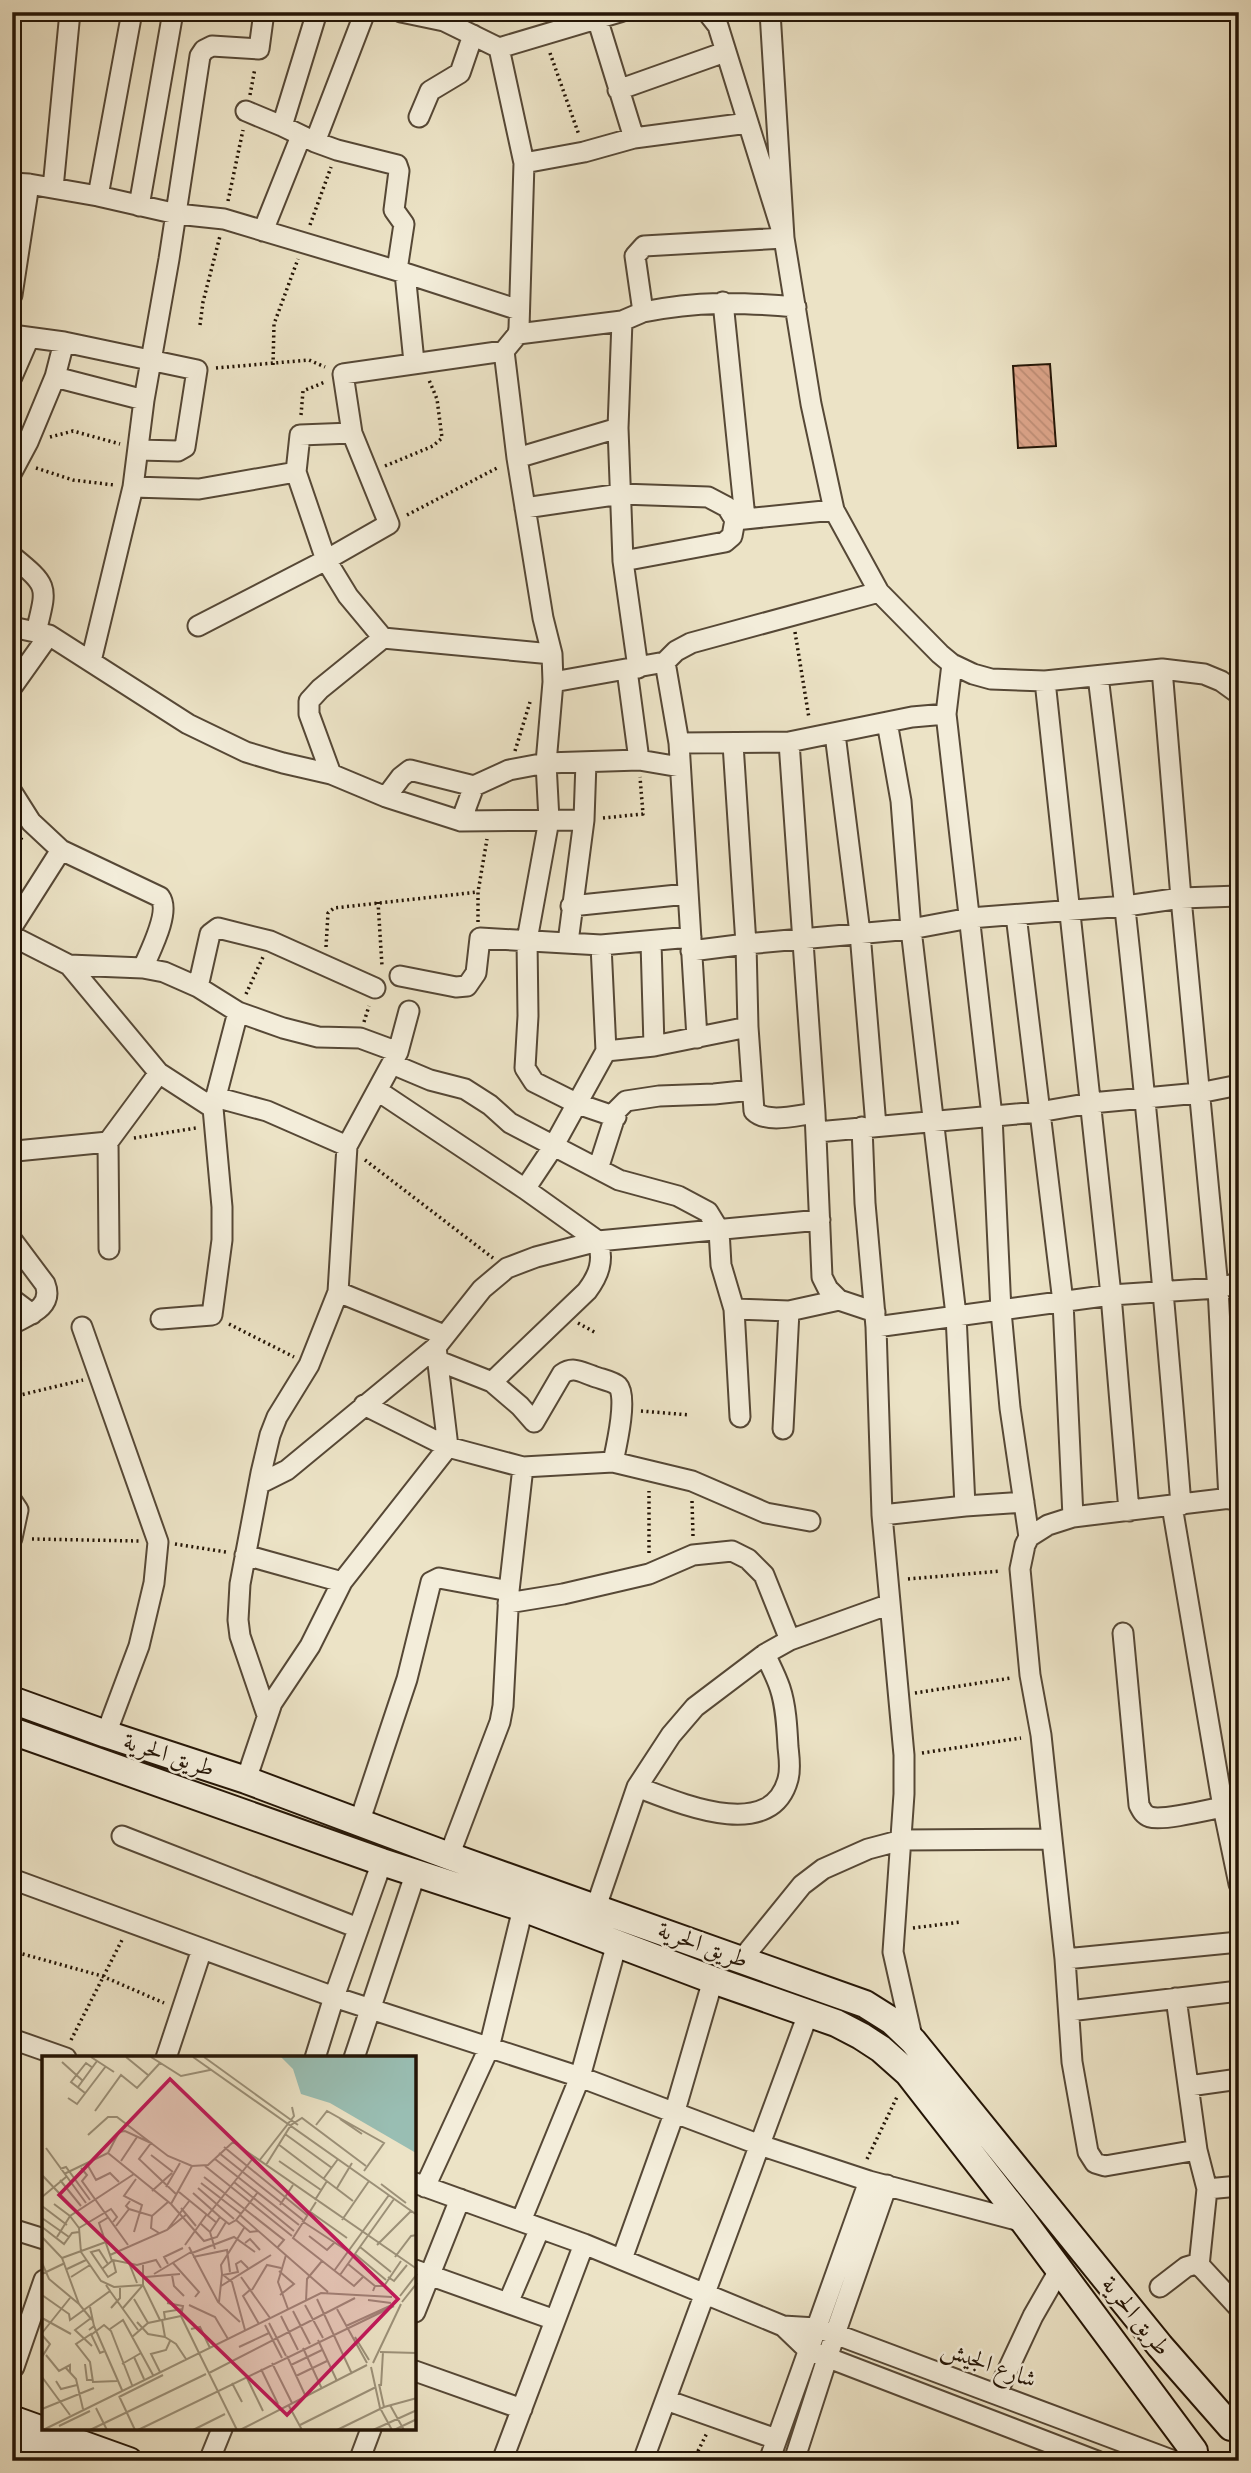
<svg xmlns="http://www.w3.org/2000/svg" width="1251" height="2473" viewBox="0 0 1251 2473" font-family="'IM FELL Double Pica',Amiri,serif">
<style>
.building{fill:url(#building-back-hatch);stroke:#241506;stroke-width:2}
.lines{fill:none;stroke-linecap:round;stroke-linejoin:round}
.street-casing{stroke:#564836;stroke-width:23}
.secondary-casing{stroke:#241506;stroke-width:30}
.path{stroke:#241506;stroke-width:3.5;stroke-dasharray:2 3.5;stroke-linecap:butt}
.street{stroke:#f3edda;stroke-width:19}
.secondary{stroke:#f3edda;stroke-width:26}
.labels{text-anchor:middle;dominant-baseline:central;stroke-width:5;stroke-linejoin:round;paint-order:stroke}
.street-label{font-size:24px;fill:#241506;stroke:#f3edda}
.inset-road{fill:none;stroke:#9c9179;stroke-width:2}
.view{fill:#c2185b;fill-opacity:0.15;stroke:#c2185b;stroke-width:3.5}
.inset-edge{fill:none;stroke:#241506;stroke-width:3.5}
</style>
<defs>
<pattern id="building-back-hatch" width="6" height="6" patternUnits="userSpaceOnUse" patternTransform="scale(1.75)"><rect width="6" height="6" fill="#dea68c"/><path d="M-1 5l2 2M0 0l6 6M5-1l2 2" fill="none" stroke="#be8e77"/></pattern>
</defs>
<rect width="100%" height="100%" fill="#ece3c6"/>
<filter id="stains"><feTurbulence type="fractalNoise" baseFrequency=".00286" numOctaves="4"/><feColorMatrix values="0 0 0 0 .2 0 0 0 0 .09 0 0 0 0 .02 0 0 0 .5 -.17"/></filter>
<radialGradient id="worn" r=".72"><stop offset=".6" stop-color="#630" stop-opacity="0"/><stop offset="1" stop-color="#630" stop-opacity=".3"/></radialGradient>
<path class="building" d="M1050,364l6,82 -38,2 -5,-82z"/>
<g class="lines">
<defs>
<path id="street" d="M317,12l-35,114 33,16 22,8 60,15 2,6 -5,39 10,14 -7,46
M401,12l43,9 55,27 121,-36
M770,12l14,226 27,166 23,106 45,82 61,62 12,10 21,10 18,5 54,2 117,-12 42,5 17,7 18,13
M597,18l37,120
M499,48l25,115 -5,165 -1,6 -14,17 13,107 26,160 9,36 1,28 -7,81 3,57 -22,120 1,76 -3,52 9,14 44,22 38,13
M618,90l107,-38
M246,111l36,15
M419,117l11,-26 30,-18 13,-38
M315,142l50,-130
M524,163l60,-11 50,-14 114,-15
M12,183l17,1 69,12 79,18 47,5 184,55 111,36
M53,188l17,-176
M98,196l34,-184
M139,206l34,-194
M263,231l38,-95
M405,273l9,89
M12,295l17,-111
M723,302l22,216
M643,312c55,-11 97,-10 153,-5
M518,334l104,-13
M12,335l52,7 133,28 -12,77 -7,4 -39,-1
M12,377l17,-39
M55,377l9,-35
M352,433l-52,2 -4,37 30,88 22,36 35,42 169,16
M517,458l101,-30
M12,472l16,-30 27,-65 89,23
M133,487l66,2 97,-17
M525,508l96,-14 87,3 19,10 8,13 -3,16 -7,6 -102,19
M735,520l99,-10
M12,556c38,31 35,30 24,76
M198,626l128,-66 63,-36 -37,-91 -9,-59 161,-23
M12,627l37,8 139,89 58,28 37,11 48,11 55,23 75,24 123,-1
M91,661l42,-174 11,-87 25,-141 31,-203 4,-6 8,-4 47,3 5,-37
M665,662l14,81 18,295
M952,664l-6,50 46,402 9,195 9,97 19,129
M638,668l-15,-107 -5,-133 4,-107 21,-9 -8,-56 9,-10 140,-8 -66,-212 -11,-14
M1162,669l19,229 37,390 11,211
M627,670l12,90
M1098,676c34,276 61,552 83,829
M1045,681l66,614 18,216
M553,682l112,-20 11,-11 15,-8 188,-51
M12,687l37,-52
M835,734l25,199 16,193
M789,742l26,371
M679,743l110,-1 123,-25 34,-3
M331,774l-22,-60v-13l11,-12 63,-51
M12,792l19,30 30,28 99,47c11,15 -10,54 -17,71
M386,797l15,-20 9,-7 64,16 35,-16 37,-7 93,-3 41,7
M461,821l13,-35
M571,906l116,-12
M1016,915l47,387 10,215
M12,927l49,-77
M12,936l57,29 90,108 54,35
M568,942l16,-122 2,-58
M651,942l3,104
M691,951l55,-7 165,-15 59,-11 156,-12 55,-8 58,-2
M69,965l74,3 21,4 34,15 40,25 45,16 35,9 42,1 38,14
M400,976l56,11 11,-1 9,-13 4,-35 121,7 90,-8
M198,987l12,-53 8,-6 52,13 105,47
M748,1027l6,84c13,13 44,4 61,2l7,164 6,12 11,11 36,12
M606,1051l48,-5 94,-19 -2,-83 -13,-200
M392,1064l38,16 35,9 25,16 20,18 109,57 59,16 30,16 11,18 2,35 13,44 6,108
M378,1091l147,98 73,52c6,20 1,34 -11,50l-95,91
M215,1097l52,14 80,35
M862,1127l3,76 11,124 6,188 22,240v39l-11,158 20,89
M817,1132l222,-20 52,-9 108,-10 40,-8
M16,1151l92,-9
M598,1169l19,-59 9,-9 33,-5 55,-2 38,-4
M525,1189l28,-42 53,-96 -5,-106
M12,1240l33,44c9,23 -16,31 -33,40
M109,1249l-1,-107 51,-69
M338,1292l106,43
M12,1299l20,15
M734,1309l55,2 -6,118
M789,1311l50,-11
M161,1319l51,-4 10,-75v-33l-9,-99 25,-96
M82,1327l76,215 -4,41 -15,63 -33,88
M876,1327l235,-32 107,-7 21,-5
M436,1360l56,22 28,24 14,16 28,-48c11,-8 19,-2 31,2 7,3 20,5 25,10 10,10 -2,62 -5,76
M364,1405l84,42 75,20 90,-5 79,19 74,32 44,8
M259,1484l28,-14 149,-123
M12,1501l6,9 -6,28
M965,1506l59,-4
M1172,1506l51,301 16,77
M882,1515l83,-9 -9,-191 -45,-386 -10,-128 -14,-79
M245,1555l97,27
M508,1603l55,-9 86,-20 44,-19 39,-4 16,8 16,16 26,65
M1123,1633l16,172c3,6 5,10 11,12 12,4 58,-7 73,-10
M267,1715l-27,-79 -2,-16 2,-36 21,-111 9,-38 7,-18 32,-52 29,-73 9,-146 51,-94 11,-41
M246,1780l26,-77 38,-57 32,-64 106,-135 -12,-100 46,-58 25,-21 29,-11 62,-16 222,-21
M637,1787c40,15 134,57 151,-8 3,-11 1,-22 0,-32 -1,-19 -2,-41 -8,-59 -4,-12 -10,-23 -15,-34
M359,1823l48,-144 24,-97 8,-4 70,13
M122,1836l236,92
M449,1856l51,-134 3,-16 6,-115 14,-124
M12,1879l322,118 246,80 180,68 109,36 155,41
M596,1907l41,-120 34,-52 24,-28 70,-53 25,-14 100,-36
M742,1959l60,-74 21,-16 45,-20 34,-9 150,-1
M1065,1959l174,-17
M1176,1998l21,152 10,39 -8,77
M1069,2011l170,-20
M12,2039l54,19
M166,2058l36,-109
M315,2058l19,-61 48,-135
M354,2058l62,-186
M1189,2086l50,-7
M1197,2150l-92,16 -10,-3 -7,-11 -16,-90 -7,-103 -13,-120 -11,-104 -11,-60 -10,-106 5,-24 4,-8 19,-12 25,-8 166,-20
M415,2183l169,61 199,82 33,2 19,6 339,127
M425,2187l64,-139 34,-140
M1207,2189l32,-3
M521,2221l59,-144 37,-134
M12,2229l32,10
M622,2259l52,-145 39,-134
M415,2270l140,50
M1160,2287l26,-20 10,-3 6,4 37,40
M508,2303l32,-75
M415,2312l45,-113
M783,2326l25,24 289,111
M14,2367l30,-87
M415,2371l107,38
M997,2393l36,-77 27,-47
M666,2400l110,39
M209,2461l13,-32
M359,2461l12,-32
M502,2461l82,-217
M643,2461l165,-447
M769,2461l100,-280
M794,2461l41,-127 52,-149"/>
<path id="secondary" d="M12,1700l94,34 140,46 203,76 416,148 27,17 21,20 247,305 71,81
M12,1731l370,131 141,46 190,72 123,43 25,13 20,13 27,24 116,149 170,229
M12,2419l117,42
M12,2442l50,19"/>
</defs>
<use href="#street" class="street-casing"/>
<use href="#secondary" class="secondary-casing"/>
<path class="path" d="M550,53l29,82
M250,95l5,-27
M228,201l15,-71
M310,225l21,-58
M200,325l3,-23 17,-66
M273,365l1,-41 24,-65
M216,368l93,-8 16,7
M301,415l2,-24 22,-9
M50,437l23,-6 47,13
M385,466l48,-20 9,-8 -5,-39 -8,-19
M36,468l37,12 41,5
M407,515l92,-48
M795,632l14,86
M515,751l15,-49
M603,818l40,-4 -3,-37
M12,853l10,-16
M378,902l4,64
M478,922v-30l9,-53
M326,947l2,-34 6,-5 144,-16
M246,994l17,-37
M364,1022l5,-16
M134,1138l62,-10
M365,1160l128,98
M578,1323l18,10
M229,1324l65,33
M12,1397l71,-17
M641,1411l49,4
M692,1501l1,35
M32,1539l107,2
M175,1544l51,8
M649,1553v-62
M908,1579l93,-8
M915,1693l96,-15
M922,1753l99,-15
M913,1928l48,-6
M12,1951l90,25 62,27
M71,2040l51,-100
M867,2159l30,-62
M693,2461l14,-28"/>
<use href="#street" class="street"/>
<use href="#secondary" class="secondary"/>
</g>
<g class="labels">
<g class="street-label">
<text transform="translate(169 1755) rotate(18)">طريق الحرية</text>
<text transform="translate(703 1945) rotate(20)">طريق الحرية</text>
<text transform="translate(1136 2316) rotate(51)">طريق الحرية</text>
<text transform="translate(989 2364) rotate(20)">شارع الجيش</text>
</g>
</g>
<g transform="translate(42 2056)">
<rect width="374" height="374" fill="#ece3c6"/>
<path d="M239,1h135v96l-86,-50 -29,-9 -8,-25z" fill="#99beb3"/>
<path class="inset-road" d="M49,1l23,15M84,1l22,18M109,1l30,19 29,-6M151,1l224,158M162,1l94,68M20,6l21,19M36,31l19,-26M43,37l-14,-11 15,-19 7,5M26,42l9,6 29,-38M53,55l26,-36 16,13 23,-25M298,63l22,15M274,69l11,-14 57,32 -20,28M243,78l47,34M46,79l20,-18h9l51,39 24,10 16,-1 25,-23 184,127M236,88l75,57M182,91l83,68M4,92l40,55M66,97l63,51 33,37 13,-4 9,-15M177,97l84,67M109,99l22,17M173,103l84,66M79,105l16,-24M217,105l35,-45 -2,-9M237,105l42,29M45,108l9,16 4,-2M224,109l25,-40 11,-7 64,48M163,110l87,70M39,112l6,7 -5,6 46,64M18,113l6,-2 24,33M22,118l44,-21 11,-21 6,-1 26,12 -12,16 38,36M92,118l-64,42 9,12 2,24 20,29 13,6 29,-2 17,35M0,119l34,36M162,121l80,63 -7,8M58,122l10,-5 9,9M282,122l14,-19M18,124l21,26M192,126l60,49M159,127l40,31M339,128l25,19M124,131l14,-24M156,132l36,31M295,132l15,-25M110,135l20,-18M137,136l38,31M151,137l27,24 -10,15M0,141l24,-20M273,144l12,-19M88,145l-4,5 3,3 23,7 16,-14M274,146l-23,36 61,48 10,-10M12,148l16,12 -13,21M129,148l21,-38M238,149l13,-20M0,150l25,19M139,152l15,18M267,155l38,27M166,159l46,-58M198,159l88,77M110,160l-1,12 8,5M67,161l-10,6 13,38M178,161l9,7 7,-4 22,-28M0,162l27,19M194,164l14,12 8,-1M300,164l27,-39M260,165l47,31M158,167l10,9 5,17M74,170l13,-17M0,171l22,17 8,-11 7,-1M37,172l32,-19 6,8 -4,5M202,172l-23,37 1,9 10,8 13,48M125,174l23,-30M92,176l8,-27 -18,-9 12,-17M267,180l18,14 7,-7M0,181l20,21 17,46 13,16M203,187l5,-4 10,11M143,189l22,-31M335,189l34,-34M147,191l29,55 22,20M318,191l31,25M150,197l42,-16 21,15M313,198l31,26M68,199l57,-25 20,-16M244,199l-8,27 10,27M151,201l34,-7 3,22M353,201l16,-21 6,-1M20,202l44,-16M0,207l7,16 30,25M87,207l8,20M131,207l26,29 -4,5M66,208l-9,-14 -8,2 17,25 8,-5 -3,-12M126,208l-4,-7 19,-9M306,208l27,22M25,213l19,-9M60,213l11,-9 24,5 19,-5 5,8M237,215l15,13 -14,11M292,215l55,-76M0,218l23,-11M112,218l37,-22M130,219l2,11 10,10M181,219l15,-3 -2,-8 5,-3 7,7M298,219l54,-76M29,221l19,-12M104,221l34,-3M199,221l29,41M346,221l6,4 13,-16M179,230l50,-31M209,233l-8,7 16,28M210,234l15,-25 14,3M68,235l28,39M331,235l2,-5h9l17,-25M0,239l27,19 1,6 40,-29 -4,-6M358,240l17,-22M92,243l14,24M275,243l35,75M326,244l23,3M264,245l1,-22 15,-18M177,246l3,-28M360,246l15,-19M125,247l16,3 -2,10 18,37M147,249l26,12 13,22M263,249l18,33M69,252l9,-10v-11M81,252l20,-23v-20M295,253l30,54M251,255l17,33M239,260l17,34M0,262l29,16M49,262l-16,12 17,16M123,263l-1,-7 19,-3M120,264l3,17 11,7 10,15M95,266l11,12 17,3M227,267l17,33M223,269l17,33M52,270l28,64M304,270l46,-21M68,273l13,-9 30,55M149,273l9,-2 10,21M47,274l5,-4 -4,-19M0,277l28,-35M0,279l8,9 -8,13M49,279l13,-10 7,6 21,54M90,281l16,-14 33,-7M313,281l14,23M276,284l19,41M197,291l30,-14M261,292l19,41M63,295l-5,2 -9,-19 -15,10 14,18 3,20 24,-1M338,296l37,1M157,297l38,77M4,299l13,16 11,-6v8M245,300l19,41M92,301l10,22M230,307l20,40M331,307l28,-59M43,308l2,16h6M80,308l19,-11M249,309l31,-15M23,311l11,12 7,30M329,311l9,41 12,22M219,313l17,35M118,316l-9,-18 15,-4 4,-9M167,317l146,-75M204,320l17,35M254,320l31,-15M0,321l28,38M14,325l5,8 16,-4M190,327l10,19M337,328l5,23M339,330l2,-34M77,340l16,34M77,341l44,-22M348,349l14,25M247,350l13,24M54,352l11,22M0,353l52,-21M258,369l76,-38M17,370l31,-15M1,374l278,-137 71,4M48,374l116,-56M96,374l256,-124M151,374l32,-16M198,374l127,-65M295,374l47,-23 33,-9M331,374l44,-20M352,374l23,-11"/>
<path class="view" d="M128,23l228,220 -111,116 -228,-220z"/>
<rect width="374" height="374" class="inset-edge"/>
</g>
<rect width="1251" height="2473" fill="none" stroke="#ece3c6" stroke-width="42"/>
<rect x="14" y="14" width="1223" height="2445" fill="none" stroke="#241506" stroke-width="3.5"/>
<rect x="21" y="21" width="1209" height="2431" fill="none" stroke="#241506" stroke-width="2"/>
<rect width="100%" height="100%" filter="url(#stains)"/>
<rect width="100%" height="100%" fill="url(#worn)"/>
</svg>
